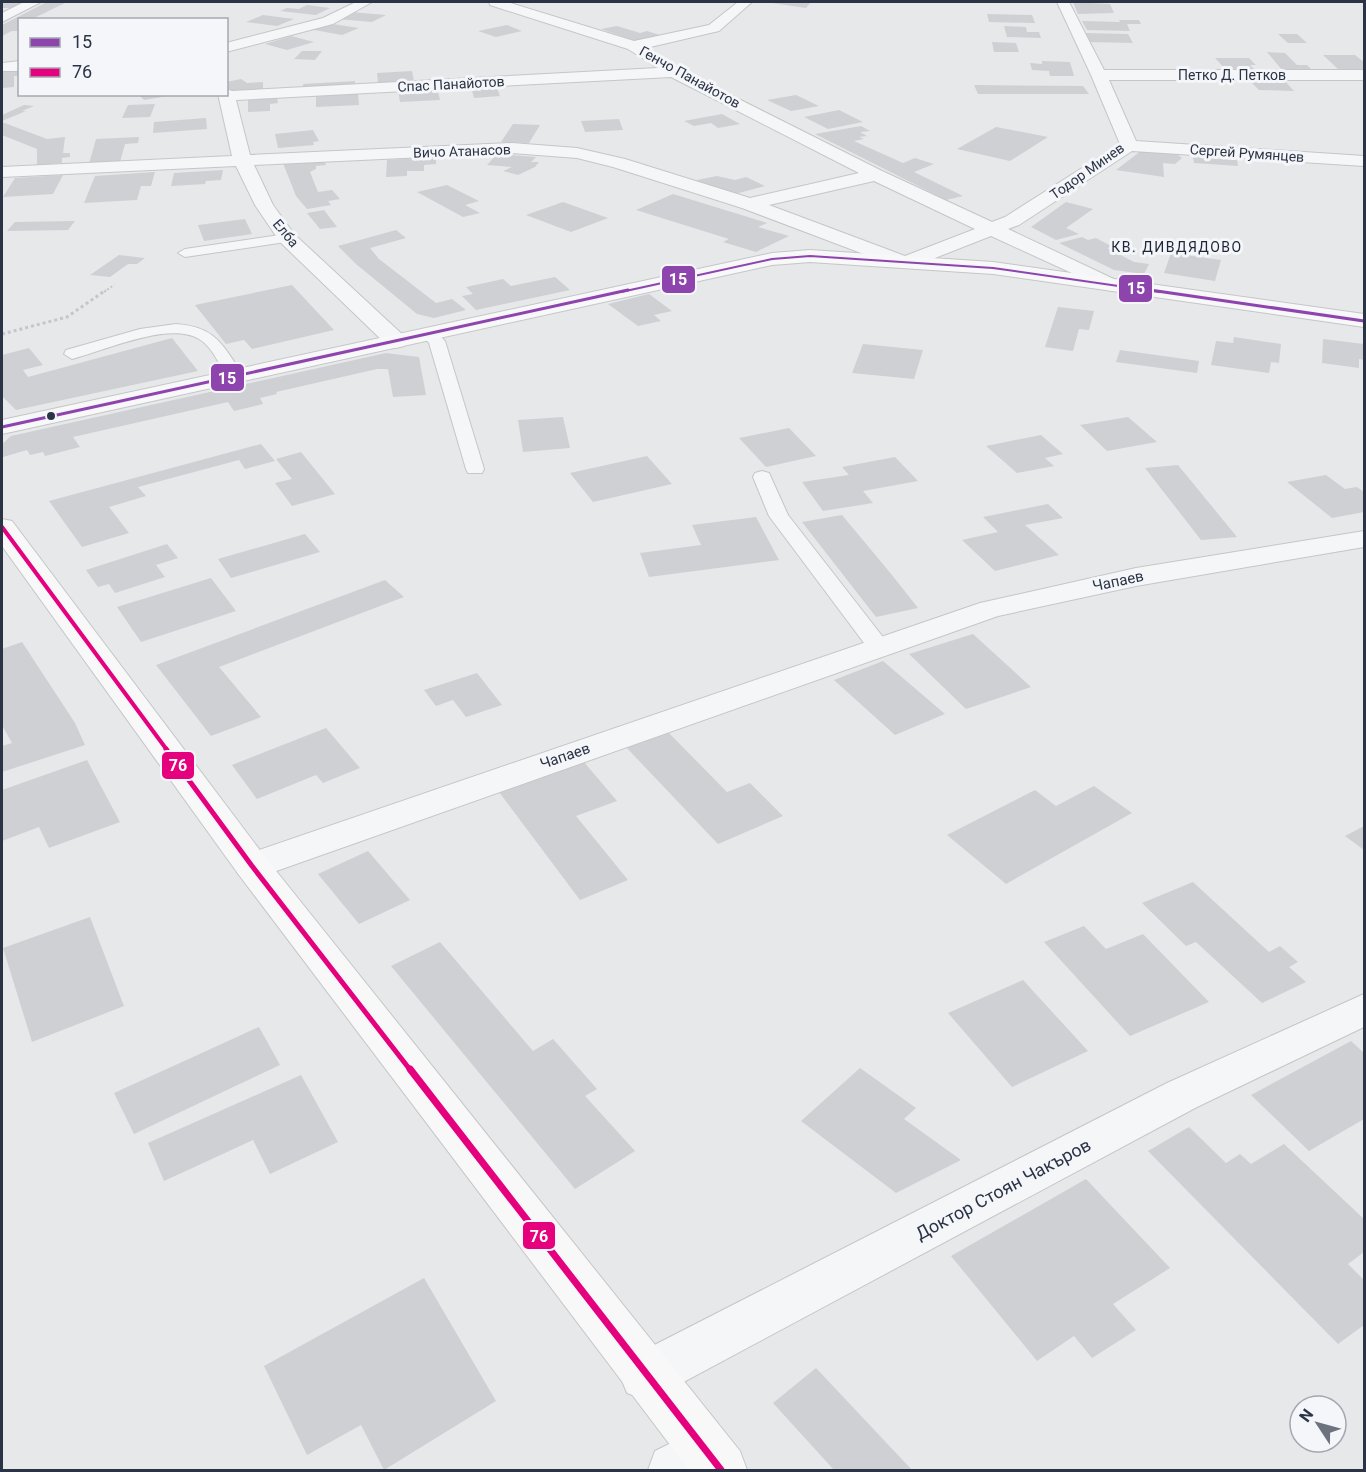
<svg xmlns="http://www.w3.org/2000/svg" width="1366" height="1472" viewBox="0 0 1366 1472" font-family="Roboto,sans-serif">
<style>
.building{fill:#ced0d3}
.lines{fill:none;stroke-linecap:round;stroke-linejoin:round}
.lane-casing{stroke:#c4c6c8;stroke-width:2}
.street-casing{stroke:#c4c6c8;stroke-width:2}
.secondary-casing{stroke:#c4c6c8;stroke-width:2}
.path-far1{stroke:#c5c6ca;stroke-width:2;stroke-dasharray:2 2;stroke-linecap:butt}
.path{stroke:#c5c6ca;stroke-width:3;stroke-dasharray:3 3;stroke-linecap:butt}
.lane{fill:#f5f6f7;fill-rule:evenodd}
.street{fill:#f5f6f7;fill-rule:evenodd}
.secondary{fill:#f8f8f8;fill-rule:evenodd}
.bus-1-far1-casing{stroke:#f4f6f9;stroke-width:4.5}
.bus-1-casing{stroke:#f4f6f9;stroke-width:6}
.bus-2-far2-casing{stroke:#f4f6f9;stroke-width:8}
.bus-2-far1-casing{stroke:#f4f6f9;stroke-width:10}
.bus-2-casing{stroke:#f4f6f9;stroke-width:11}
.bus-1-far1{stroke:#8e44ad;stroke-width:2}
.bus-1{stroke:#8e44ad;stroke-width:3}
.bus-2-far2{stroke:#e5007d;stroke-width:4}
.bus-2-far1{stroke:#e5007d;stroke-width:5}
.bus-2{stroke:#e5007d;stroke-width:7}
.bus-dot{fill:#2b3445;stroke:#f4f6f9;stroke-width:2}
.labels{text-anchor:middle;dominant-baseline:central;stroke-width:6;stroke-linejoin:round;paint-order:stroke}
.far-street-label{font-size:14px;fill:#2b3445;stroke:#f4f6f9}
.far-neighbourhood-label{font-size:14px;letter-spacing:1.5px;fill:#1d2536;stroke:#f4f6f9}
.street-label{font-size:15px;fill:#2b3445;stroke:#f4f6f9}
.near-street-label{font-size:18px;fill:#2b3445;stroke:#f4f6f9}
.line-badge{stroke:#f4f6f9;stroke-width:2}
.badge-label{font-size:16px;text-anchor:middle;font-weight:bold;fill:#fff}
</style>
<rect width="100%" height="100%" fill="#e6e8ea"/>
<path class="building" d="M2,2h24l-13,6h-11z
M47,2h20l-37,18h-10v11h-8l-10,5v-11z
M774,2h37l-5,6 -34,-5z
M1073,2l37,2 4,9 -36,1z
M307,5l23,3 -14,7 -36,-4 7,-3 12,1z
M351,12l35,3 -14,7 -35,-3z
M987,14l45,1 3,8 -46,-1z
M263,15l31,4 -17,7 -31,-4z
M1119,20h20l2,4h-14l3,7 -43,-1 -5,-9 38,1z
M326,23l33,5 -17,7 -33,-6z
M507,25l15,6 -26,6 -18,-6z
M617,26l23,7 7,-2 13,4 -24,6 -35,-12z
M1004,26l22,1 1,5h12l2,6 -34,-1z
M1083,33l45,1 5,9 -46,-1z
M1278,34h19l10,9h-19z
M291,36l23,6 -27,8 -22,-6z
M992,42l24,1 3,9h-25z
M302,51h20l-7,9 -21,-1z
M1267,52l18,1 12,12h10l5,5h-30z
M1323,55h32l9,7v8h-25z
M1215,58h34l7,7h-6l5,5h-29z
M1042,61l28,1 4,14h-24l-1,-5 -17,-1 -2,-7 12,1z
M2,71h18v5h-6v11l-12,1z
M412,71l2,10 -36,2 -1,-10z
M241,79l6,4 16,-1v8l-37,2v-10z
M1249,80h35l10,11 -35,-1z
M355,81v4l-52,3v-4z
M496,85l4,11 -26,2 -3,-11z
M974,85l109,1 6,8h-111z
M437,88l3,12 -40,2 -2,-12z
M358,93l1,12 -43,2v-12z
M138,94h30v2l-24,4z
M796,95l23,11 -28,5 -24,-11z
M277,97l1,6 -8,1v7l-22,1v-12z
M155,104l-5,13 -28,1 6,-13z
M24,105l10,1 -12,5h4l-24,10v-6z
M839,110l24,12 -35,7 -24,-12z
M722,114l18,10 -22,4 -7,-5 -17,3 -10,-5z
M206,118l1,11 -54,4 1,-11z
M619,119l4,11 -38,2 -4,-11z
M2,122l45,17 18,-2 -2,16h7v4l-8,1v5l-25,2v-16l-35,-14z
M513,124l27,1 -11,18 -28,-1z
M861,126l9,5 -10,1 7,4 -8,1 5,2 -10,2 49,22 12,-5 19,6 -20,8 49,24 -17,4 -131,-66z
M996,127l52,10 -38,24 -53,-12z
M313,130l6,11 -6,1 1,3 -36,3 -3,-14z
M139,137l-1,6 -13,1 -5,18 -31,2 7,-25z
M1142,150l35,4 5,4 -7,6 -12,-1 1,14 -48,-7z
M497,154l39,3 -5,5h8l-4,5 -17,8 -15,-4 9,-4 -25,-2z
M436,157v7l-12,1v6h-17v5l-21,1 1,-17z
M1193,157l44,3 1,6 -44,-3z
M324,159l2,6 -10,1v3l-6,3 8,20 14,-2 8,9 -12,2 3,4 -24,4 -11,-13 -13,-33z
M223,170l-2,10 -15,1 -1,3 -34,2 3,-13z
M155,172l-4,14h-10l-4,14 -53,3 11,-27z
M63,175l-10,19 -50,3 12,-19z
M717,176l18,4 11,-3 19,9 -30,8 -43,-13z
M447,185l32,16 -14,4 15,8 -17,4 -46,-25z
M673,194l94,29 -9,4 31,9 -33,16 -33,-10 6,-3 -93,-29z
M563,202l45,16 -37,14 -45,-17z
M1066,202l27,7 -27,19 13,6 -23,6 -25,-13z
M324,210l13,17 -17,2 -13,-16z
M245,219l7,15 -48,7 -6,-16z
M75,221l-7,9 -61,1 8,-9z
M396,230l10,8 -36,10 9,11 57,44 16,-4 14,11 -32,8 -17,-4 -61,-50 -18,-18z
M1082,237l6,3 8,-2 17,9 -6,1 27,14 15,2 -5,10 -30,-4 -55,-27z
M1171,253l50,7 -6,21 -51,-8z
M119,255l26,3 -8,6h-9l-18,13 -20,-2z
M555,277l15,13 -94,20 -14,-14 11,-2 -7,-7 37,-8 8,7z
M292,285l42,45 -82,19 -8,-9 -18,4 -31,-39z
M649,294l23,17 -18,4 7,6 -23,5 -30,-22z
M1058,307l36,4 -5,19 -10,-1 -6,22 -28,-4z
M1234,337l47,7 -2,19 -8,-1 -2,11 -58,-8 5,-24 17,2z
M172,338l26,33 -182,39 -14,-14v-41l27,-7 14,17 -20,5 5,7z
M1323,339l41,5v16l-5,-1v9l-37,-5z
M863,344l60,6 -9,29 -62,-6z
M1120,350l79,11 -2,12 -81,-11z
M386,353l33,4 7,38 -33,2 -5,-28h-11l-101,23 1,2 -17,4 3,6 -29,7 -6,-9 -155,35 7,10 -35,9 -2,-4 -13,3 -3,-5 -24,7 -1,-2v-11l9,-8z
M563,417l7,31 -47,4 -5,-32z
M1128,417l29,25 -50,9 -27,-26z
M789,428l27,28 -50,11 -27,-29z
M1041,435l22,19 -18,4 9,8 -37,7 -31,-27z
M261,444l14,17 -30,8 -6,-9 -101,27 8,9 -37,11 20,26 -47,14 -33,-46z
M301,452l34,42 -43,12 -17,-23 17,-4 -16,-20z
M647,456l25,28 -79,18 -23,-29z
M895,457l23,24 -55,10 10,12 -50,8 -21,-29 47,-7 -7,-8z
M1178,465l59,72 -36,3 -56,-72z
M1326,475l19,14 12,-2 7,5v20l-32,6 -45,-36z
M1048,504l15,14 -38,7 34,30 -64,16 -33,-31 36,-8 -15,-15z
M842,515l50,60 26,33 -42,9 -74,-95z
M756,517l23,43 -130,17 -9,-24 61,-8 -9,-20z
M305,534l15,18 -89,26 -13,-19z
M167,544l11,14 -22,7 9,12 -50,16 -6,-9 -11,3 -12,-17z
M211,578l25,33 -95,31 -24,-35z
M385,580l19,17 -185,70 42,50 -50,19 -55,-71z
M973,634l58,53 -65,22 -57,-55z
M22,642l53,81 10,22 -83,27v-26l10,-3 -10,-18v-76z
M883,661l62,53 -50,21 -61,-55z
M477,673l25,32 -36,12 -13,-17 -17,6 -12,-16z
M326,728l34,40 -37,15 -7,-8 -59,24 -25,-34z
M665,729l62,63 23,-9 33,33 -65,28 -94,-99z
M87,760l33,62 -71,26 -10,-21 -37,14v-51z
M584,762l33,39 -41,15 52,64 -48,20 -81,-108z
M1094,786l38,27 -126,71 -59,-49 88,-45 21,16z
M1364,826v24l-19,-14z
M368,851l42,49 -51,24 -41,-50z
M1193,882l76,70 11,-6 18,16 -9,5 17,15 -44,21 -66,-61 -10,4 -44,-43z
M90,917l34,89 -92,36 -29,-94z
M1084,926l22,23 37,-15 66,68 -79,34 -86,-94z
M440,942l93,109 20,-12 44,50 -12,7 50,55 -60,38 -184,-223z
M1023,980l65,71 -76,36 -64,-74z
M259,1027l21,38 -146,69 -20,-41z
M1351,1041l13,12v66l-55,32 -58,-56z
M860,1068l56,40 -12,11 57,41 -65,33 -95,-72z
M301,1075l37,67 -68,32 -17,-34 -89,41 -16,-38z
M1189,1127l37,36 14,-9 11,10 33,-20 80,75v33l-16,12 16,16v45l-26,19 -190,-193z
M1086,1179l84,89 -57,36 23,26 -44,28 -18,-22 -37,25 -86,-105z
M424,1278l72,123 -112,69 -23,-45 -54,30 -43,-89z
M816,1368l96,102h-78l-61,-67z"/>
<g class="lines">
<defs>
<path id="lane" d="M287,234l5,1 2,3 -2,3 -107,16 -7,-4 7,-4z
M176,324c41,3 46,21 68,52l-3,4h-12c-9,-13 -16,-33 -30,-41 -31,-18 -95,12 -127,20l-8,-5 2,-4 74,-21z
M428,328l6,2 11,11 39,128 -2,4h-14l-2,-4 -37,-126 -9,-10z
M762,471l7,2 19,42 98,126 3,5 -3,5 -8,2 -8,-2 -101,-135 -16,-39 2,-4z"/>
<path id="street" d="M24,2h17l-39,20v-9z
M356,2h16l-39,22 -107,28v-9l97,-25z
M489,2h18l127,39 75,-16 29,-23h14l-33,29 -73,17 33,21 203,102 110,51 13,-5 115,-73 -29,-69 -34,-73h12l35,68h260v10h-255l27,61 228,15v10l-232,-15 -113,74 -11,4 110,52 4,4 -4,4 -7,2 -120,-55 -79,31h-14l-156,-59 -129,-41 -36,-9 -65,-5 -258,12 19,40 21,29 110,102 3,5 -3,5 -8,2 -8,-2 -108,-104 -25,-37 -19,-39 -234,11v-10l230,-11 -14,-62h8v-5l6,2 426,-23 -30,-19 -138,-44zM671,77l188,96 -109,25 -125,-39 -48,-11 -65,-5 -262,12 -14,-55zM874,181l101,48 -70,27 -136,-51z
M20,61v10h-18v-8z
M1364,531v16l-228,39 -138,30 -733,259 -13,4 -13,-4 -5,-9 5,-9 741,-254 156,-35z
M1364,994v33l-167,80 -534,286 -18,7 -18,-7 -7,-17 7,-17 540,-276z
M705,1426l18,8 8,18 -8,18h-75l7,-19z"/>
<path id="secondary" d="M810,250l183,12 371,52v13l-371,-53 -183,-12 -38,3 -770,169v-14l770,-167z
M2,519l10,2 253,336 475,594 7,19h-58l-450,-595 -237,-329z"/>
</defs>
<use href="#lane" class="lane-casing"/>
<use href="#street" class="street-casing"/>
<use href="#secondary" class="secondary-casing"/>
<path class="path-far1" d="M104,292l10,-7"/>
<path class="path" d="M2,334l65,-17 39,-27"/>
<use href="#lane" class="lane"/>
<use href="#street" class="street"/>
<use href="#secondary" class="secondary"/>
<defs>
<path id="bus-1-far1" d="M621,292l151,-33 38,-3 183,12 167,24"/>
<path id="bus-1" d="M1150,290l214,31
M2,427l626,-137"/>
<path id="bus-2-far2" d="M2,527l165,223"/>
<path id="bus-2-far1" d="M166,749l86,117 159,205"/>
<path id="bus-2" d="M410,1069l311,401"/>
</defs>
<use href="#bus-1-far1" class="bus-1-far1-casing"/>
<use href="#bus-1" class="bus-1-casing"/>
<use href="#bus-2-far2" class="bus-2-far2-casing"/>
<use href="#bus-2-far1" class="bus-2-far1-casing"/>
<use href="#bus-2" class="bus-2-casing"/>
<use href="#bus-1-far1" class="bus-1-far1"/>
<use href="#bus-1" class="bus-1"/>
<use href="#bus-2-far2" class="bus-2-far2"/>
<use href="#bus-2-far1" class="bus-2-far1"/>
<use href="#bus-2" class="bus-2"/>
</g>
<circle class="bus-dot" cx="51" cy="416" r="5"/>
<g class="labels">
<g class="far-street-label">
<text x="1232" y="75">Петко Д. Петков</text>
<text transform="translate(690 77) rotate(29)">Генчо Панайотов</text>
<text transform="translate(451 84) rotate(-3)">Спас Панайотов</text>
<text transform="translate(462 151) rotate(-2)">Вичо Атанасов</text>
<text transform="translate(1247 153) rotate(4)">Сергей Румянцев</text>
<text transform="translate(1087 171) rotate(-35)">Тодор Минев</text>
<text transform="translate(286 233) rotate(50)">Елба</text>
</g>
<g class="far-neighbourhood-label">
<text x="1177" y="247">КВ. ДИВДЯДОВО</text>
</g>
<g class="street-label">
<text transform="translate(1118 581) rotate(-12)">Чапаев</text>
<text transform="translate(565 756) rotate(-19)">Чапаев</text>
</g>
<g class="near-street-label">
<text transform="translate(1003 1189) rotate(-28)">Доктор Стоян Чакъров</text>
</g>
</g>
<g class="line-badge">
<rect x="661" y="265" width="35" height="29" rx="6" fill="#8e44ad"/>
<rect x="1118" y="274" width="35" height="29" rx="6" fill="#8e44ad"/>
<rect x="210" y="363" width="35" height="29" rx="6" fill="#8e44ad"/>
<rect x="161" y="751" width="34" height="29" rx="6" fill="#e5007d"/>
<rect x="522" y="1221" width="34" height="29" rx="6" fill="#e5007d"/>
</g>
<g class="badge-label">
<text x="678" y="285">15</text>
<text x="1136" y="294">15</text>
<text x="227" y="384">15</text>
<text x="178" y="771">76</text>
<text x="539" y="1242">76</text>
</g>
<rect width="1366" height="1472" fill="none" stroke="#2b3445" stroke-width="6"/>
<rect x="18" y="18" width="210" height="78" fill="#f4f6f9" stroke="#a4a8b1" stroke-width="1.5"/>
<rect x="30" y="38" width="30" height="9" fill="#8e44ad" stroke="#a4a8b1" stroke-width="1.5"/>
<text x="72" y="48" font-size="18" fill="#2b3445">15</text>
<rect x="30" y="68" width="30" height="9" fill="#e5007d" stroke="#a4a8b1" stroke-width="1.5"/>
<text x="72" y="78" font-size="18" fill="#2b3445">76</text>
<g transform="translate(1318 1424) rotate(306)"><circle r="28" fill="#f4f6f9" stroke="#a4a8b1" stroke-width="1.5"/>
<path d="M0-4.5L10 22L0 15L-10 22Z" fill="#6c737f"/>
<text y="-9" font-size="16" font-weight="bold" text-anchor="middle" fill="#2b3445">N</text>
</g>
</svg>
